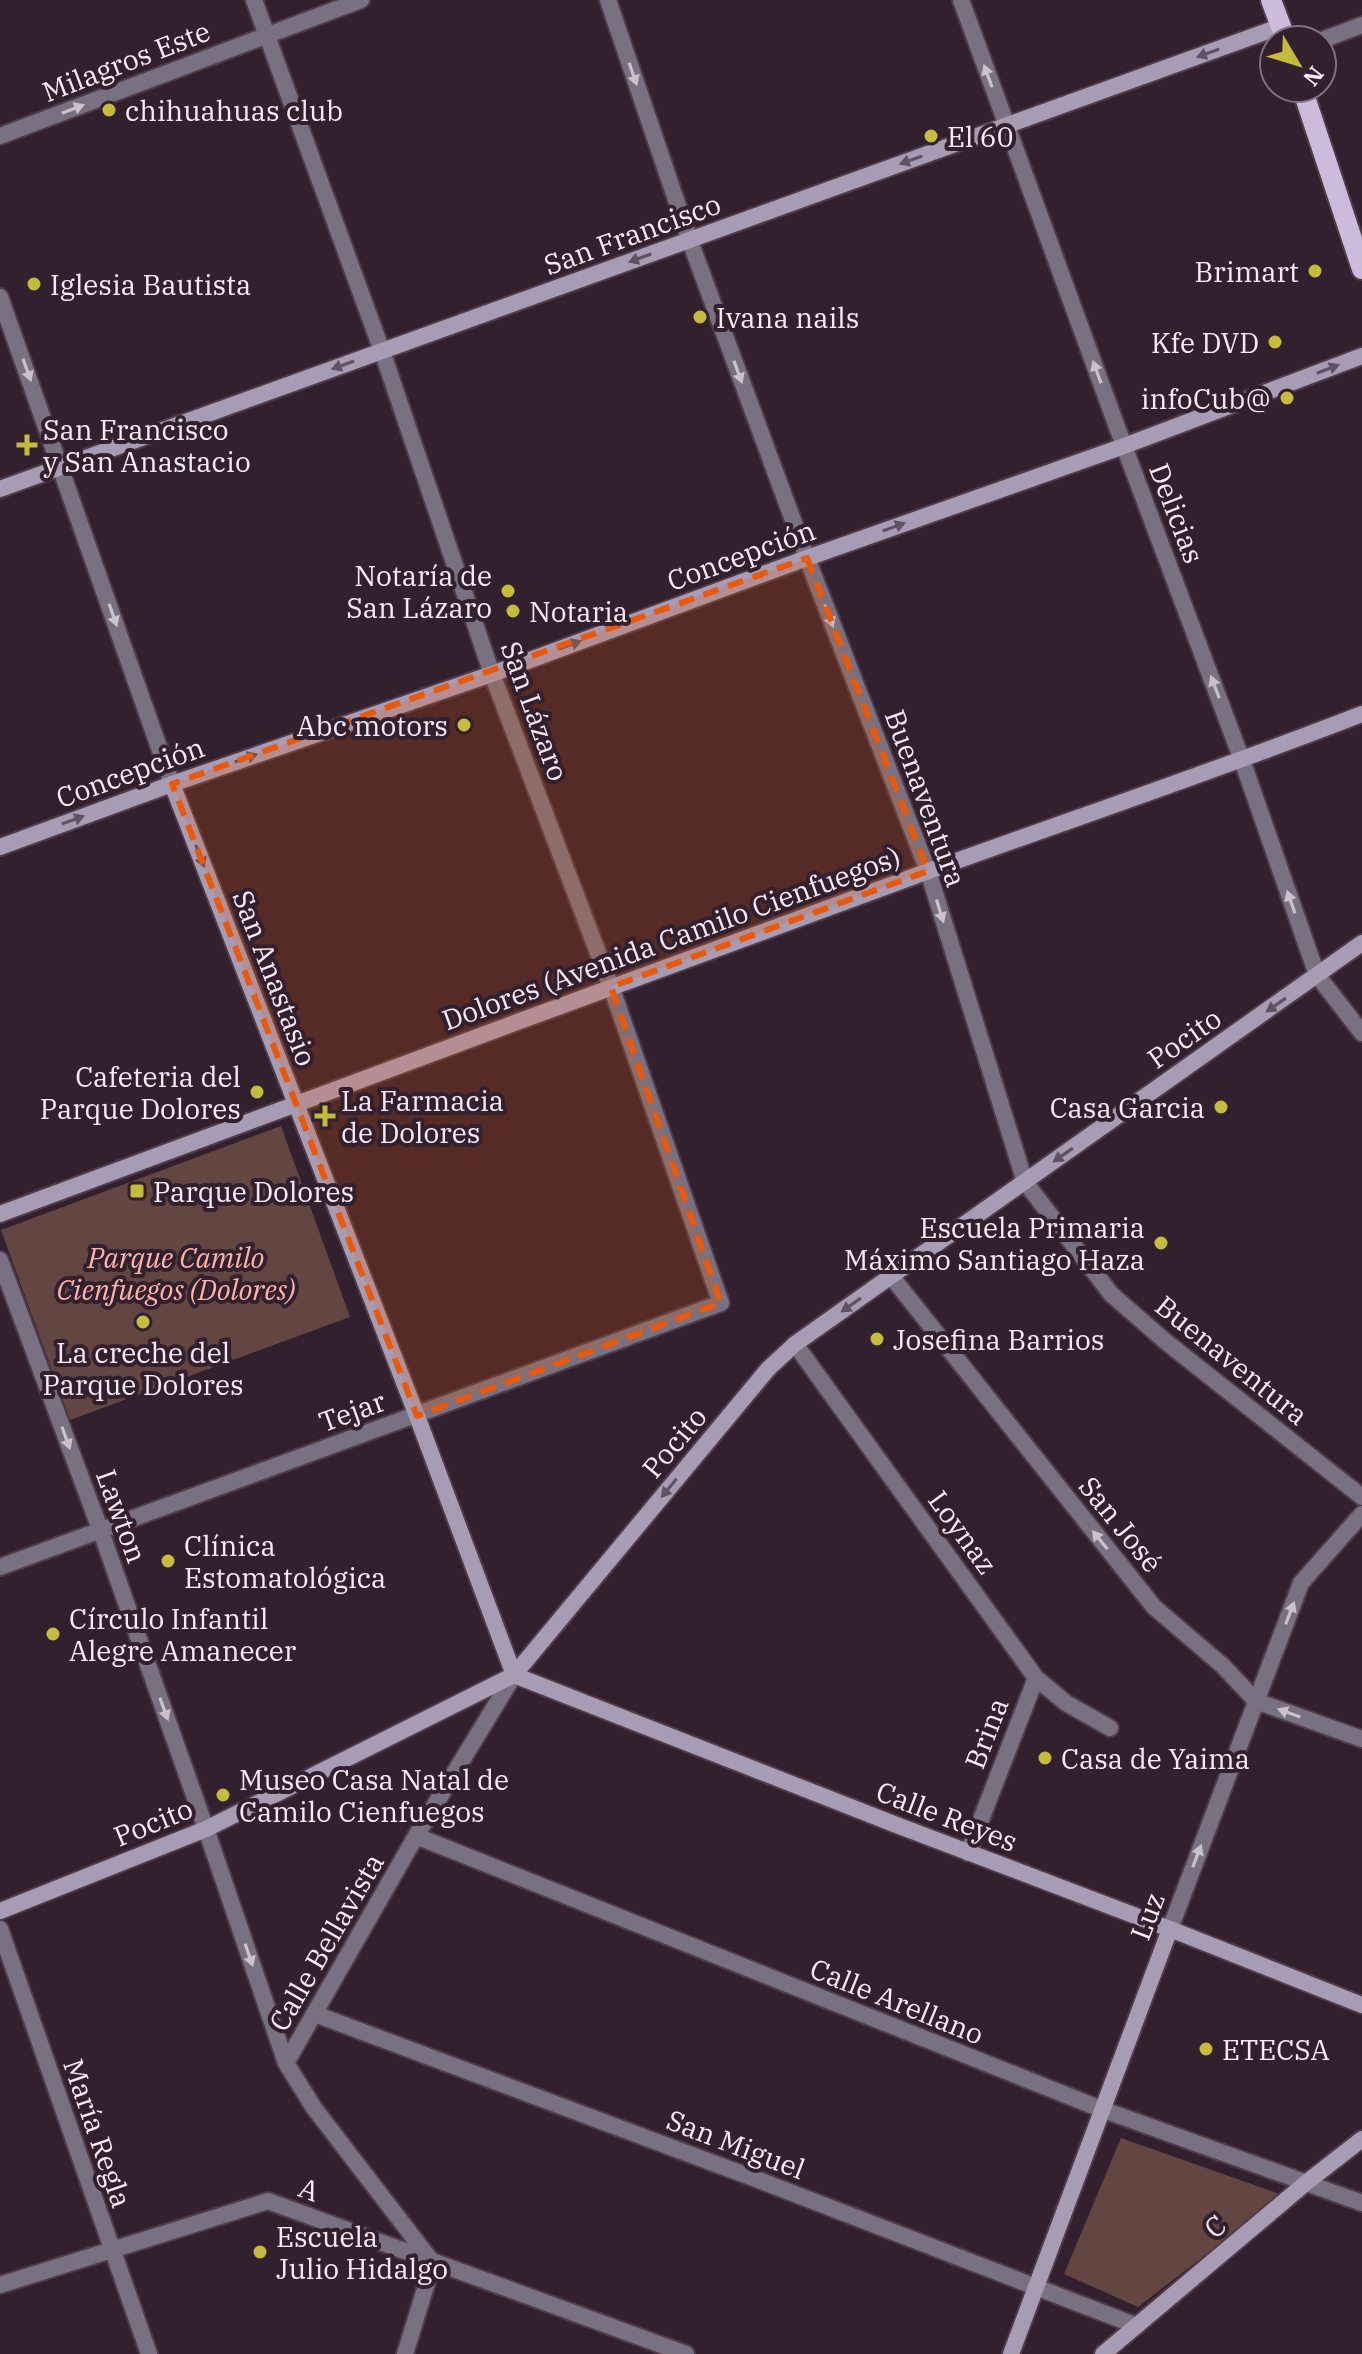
<svg xmlns="http://www.w3.org/2000/svg" width="1362" height="2354" viewBox="0 0 1362 2354" font-family="'IBM Plex Serif',serif">
<style>
.park{fill:#634541}
.lines{fill:none;stroke-linecap:round;stroke-linejoin:round}
.street-casing{stroke:#4e3c4a;stroke-width:20}
.secondary-casing{stroke:#4e3c4a;stroke-width:20}
.primary-casing{stroke:#4e3c4a;stroke-width:24}
.street{stroke:#797181;stroke-width:16}
.secondary{stroke:#a89bb4;stroke-width:16}
.primary{stroke:#cdbbdc;stroke-width:20}
.oneway{fill:#625164}
.oneway2{fill:#cbc0cc}
.marked{fill:#e8590c;fill-opacity:0.2;stroke:#e8590c;stroke-width:6;stroke-dasharray:16 10;stroke-linejoin:round}
.poi-dot{fill:#c5bc3d;stroke:#33202e;stroke-width:3}
.labels{text-anchor:middle;dominant-baseline:central;stroke-width:8;stroke-linejoin:round;paint-order:stroke}
.street-label{font-size:28px;fill:#f7eaf4;stroke:#33202e}
.poi-label{font-size:28px;fill:#f7eaf4;stroke:#33202e;text-anchor:start}
.park-label{font-size:28px;font-style:italic;fill:#fdb3aa;stroke:#33202e}
</style>
<rect width="100%" height="100%" fill="#33202e"/>
<path class="park" d="M281,1126l69,191 -280,103 -69,-190z
M1121,2138l162,57 -145,112 -74,-33z"/>
<g class="lines">
<defs>
<path id="street" d="M608,0l82,241 117,317 121,313 97,311 86,112 54,47 197,156
M961,0l163,446 118,314 75,215 45,58
M1322,40l40,-15
M0,136l361,-136
M0,297l172,487
M0,1260l100,269 106,300 80,234 28,45 119,155 -28,91
M891,1276l263,331 69,59 33,35 106,38
M795,1344l241,334 30,25 44,25
M0,1567l721,-264 -107,-308 -122,-321 -110,-323 -128,-351
M416,1836l685,273 261,94
M968,1853l68,-175
M0,1929l149,425
M1170,1929l131,-346 61,-69
M315,2014l441,165 381,147
M286,2063l130,-227 98,-161
M0,2285l268,-84 418,153"/>
<path id="secondary" d="M0,489l1282,-463
M172,784l245,632 97,259
M0,847l172,-63 320,-110 315,-116 317,-112 238,-90
M0,1214c298,-111 597,-222 896,-331 155,-57 312,-109 466,-169
M514,1675l380,149 276,105 192,76
M0,1911l206,-82 308,-154 254,-306 27,-25 567,-401
M1011,2354l159,-425
M1103,2354l204,-172 55,-43"/>
<path id="primary" d="M1271,0l15,40
M1302,88l60,181"/>
</defs>
<use href="#street" class="street-casing"/>
<use href="#secondary" class="secondary-casing"/>
<use href="#primary" class="primary-casing"/>
<use href="#street" class="street"/>
<use href="#secondary" class="secondary"/>
<use href="#primary" class="primary"/>
</g>
<defs><path id="oneway-solid" d="M-6-.8H1V-3.2L6.5 0L1 3.2V.8H-6Z" transform="scale(2)"/></defs>
<g class="oneway">
<use href="#oneway-solid" transform="translate(1208 53) rotate(160)"/>
<use href="#oneway-solid" transform="translate(911 160) rotate(160)"/>
<use href="#oneway-solid" transform="translate(640 258) rotate(160)"/>
<use href="#oneway-solid" transform="translate(343 365) rotate(160)"/>
<use href="#oneway-solid" transform="translate(1328 369) rotate(-21)"/>
<use href="#oneway-solid" transform="translate(894 527) rotate(-20)"/>
<use href="#oneway-solid" transform="translate(570 645) rotate(-20)"/>
<use href="#oneway-solid" transform="translate(246 758) rotate(-19)"/>
<use href="#oneway-solid" transform="translate(73 820) rotate(-20)"/>
<use href="#oneway-solid" transform="translate(200 856) rotate(69)"/>
<use href="#oneway-solid" transform="translate(1276 1005) rotate(145)"/>
<use href="#oneway-solid" transform="translate(1063 1155) rotate(145)"/>
<use href="#oneway-solid" transform="translate(851 1305) rotate(145)"/>
<use href="#oneway-solid" transform="translate(669 1488) rotate(130)"/>
</g>
<g class="oneway2">
<use href="#oneway-solid" transform="translate(633 74) rotate(71)"/>
<use href="#oneway-solid" transform="translate(988 76) rotate(-110)"/>
<use href="#oneway-solid" transform="translate(73 109) rotate(-21)"/>
<use href="#oneway-solid" transform="translate(27 370) rotate(70)"/>
<use href="#oneway-solid" transform="translate(738 372) rotate(70)"/>
<use href="#oneway-solid" transform="translate(1097 372) rotate(-110)"/>
<use href="#oneway-solid" transform="translate(113 615) rotate(71)"/>
<use href="#oneway-solid" transform="translate(829 616) rotate(69)"/>
<use href="#oneway-solid" transform="translate(1215 687) rotate(-111)"/>
<use href="#oneway-solid" transform="translate(1291 902) rotate(-109)"/>
<use href="#oneway-solid" transform="translate(940 911) rotate(73)"/>
<use href="#oneway-solid" transform="translate(66 1438) rotate(70)"/>
<use href="#oneway-solid" transform="translate(1100 1540) rotate(-129)"/>
<use href="#oneway-solid" transform="translate(1290 1613) rotate(-69)"/>
<use href="#oneway-solid" transform="translate(164 1709) rotate(70)"/>
<use href="#oneway-solid" transform="translate(1289 1713) rotate(-160)"/>
<use href="#oneway-solid" transform="translate(1197 1856) rotate(-69)"/>
<use href="#oneway-solid" transform="translate(249 1955) rotate(71)"/>
</g>
<path class="marked" d="M807,558l121,313 -317,116 110,316 -304,113 -245,-632z"/>
<g class="poi-dot">
<circle cx="109" cy="110" r="8"/>
<circle cx="931" cy="136" r="8"/>
<circle cx="1315" cy="271" r="8"/>
<circle cx="34" cy="284" r="8"/>
<circle cx="700" cy="317" r="8"/>
<circle cx="1275" cy="342" r="8"/>
<circle cx="1287" cy="398" r="8"/>
<path d="M23 433h8v8h8v8h-8v8h-8v-8h-8v-8h8z"/>
<circle cx="508" cy="591" r="8"/>
<circle cx="513" cy="611" r="8"/>
<circle cx="464" cy="725" r="8"/>
<circle cx="257" cy="1092" r="8"/>
<circle cx="1221" cy="1107" r="8"/>
<path d="M321 1104h8v8h8v8h-8v8h-8v-8h-8v-8h8z"/>
<rect x="129" y="1183" width="16" height="16" rx="4"/>
<circle cx="1161" cy="1243" r="8"/>
<circle cx="143" cy="1322" r="8"/>
<circle cx="877" cy="1339" r="8"/>
<circle cx="168" cy="1561" r="8"/>
<circle cx="53" cy="1634" r="8"/>
<circle cx="1045" cy="1758" r="8"/>
<circle cx="223" cy="1795" r="8"/>
<circle cx="1206" cy="2049" r="8"/>
<circle cx="260" cy="2252" r="8"/>
</g>
<g class="labels">
<g class="street-label">
<text transform="translate(126 61) rotate(-21)">Milagros Este</text>
<text transform="translate(632 234) rotate(-20)">San Francisco</text>
<text transform="translate(1177 513) rotate(69)">Delicias</text>
<text transform="translate(741 555) rotate(-20)">Concepción</text>
<text transform="translate(535 711) rotate(70)">San Lázaro</text>
<text transform="translate(130 772) rotate(-20)">Concepción</text>
<text transform="translate(926 798) rotate(70)">Buenaventura</text>
<text transform="translate(671 938) rotate(-20)">Dolores (Avenida Camilo Cienfuegos)</text>
<text transform="translate(275 978) rotate(69)">San Anastasio</text>
<text transform="translate(1184 1038) rotate(-35)">Pocito</text>
<text transform="translate(1232 1360) rotate(39)">Buenaventura</text>
<text transform="translate(352 1411) rotate(-20)">Tejar</text>
<text transform="translate(674 1442) rotate(-50)">Pocito</text>
<text transform="translate(122 1516) rotate(70)">Lawton</text>
<text transform="translate(1121 1524) rotate(51)">San José</text>
<text transform="translate(963 1532) rotate(54)">Loynaz</text>
<text transform="translate(986 1733) rotate(-69)">Brina</text>
<text transform="translate(947 1816) rotate(21)">Calle Reyes</text>
<text transform="translate(153 1822) rotate(-22)">Pocito</text>
<text transform="translate(1147 1916) rotate(-69)">Luz</text>
<text transform="translate(326 1942) rotate(-60)">Calle Bellavista</text>
<text transform="translate(897 2001) rotate(22)">Calle Arellano</text>
<text transform="translate(98 2133) rotate(71)">María Regla</text>
<text transform="translate(736 2144) rotate(21)">San Miguel</text>
<text transform="translate(309 2189) rotate(20)">A</text>
<text transform="translate(1215 2226) rotate(-40)">C</text>
</g>
<g class="poi-label">
<text x="125" y="110">chihuahuas club</text>
<text x="947" y="136">El 60</text>
<text x="1299" y="271" text-anchor="end">Brimart</text>
<text x="50" y="284">Iglesia Bautista</text>
<text x="716" y="317">Ivana nails</text>
<text x="1259" y="342" text-anchor="end">Kfe DVD</text>
<text x="1271" y="398" text-anchor="end">infoCub@</text>
<text x="43" y="429">San Francisco<tspan x="43" dy="32">y San Anastacio</tspan></text>
<text x="492" y="575" text-anchor="end">Notaría de<tspan x="492" dy="32">San Lázaro</tspan></text>
<text x="529" y="611">Notaria</text>
<text x="448" y="725" text-anchor="end">Abc motors</text>
<text x="241" y="1076" text-anchor="end">Cafeteria del<tspan x="241" dy="32">Parque Dolores</tspan></text>
<text x="341" y="1100">La Farmacia<tspan x="341" dy="32">de Dolores</tspan></text>
<text x="1205" y="1107" text-anchor="end">Casa Garcia</text>
<text x="153" y="1191">Parque Dolores</text>
<text x="1145" y="1227" text-anchor="end">Escuela Primaria<tspan x="1145" dy="32">Máximo Santiago Haza</tspan></text>
<text x="893" y="1339">Josefina Barrios</text>
<text x="143" y="1352" text-anchor="middle">La creche del<tspan x="143" dy="32">Parque Dolores</tspan></text>
<text x="184" y="1545">Clínica<tspan x="184" dy="32">Estomatológica</tspan></text>
<text x="69" y="1618">Círculo Infantil<tspan x="69" dy="32">Alegre Amanecer</tspan></text>
<text x="1061" y="1758">Casa de Yaima</text>
<text x="239" y="1779">Museo Casa Natal de<tspan x="239" dy="32">Camilo Cienfuegos</tspan></text>
<text x="1222" y="2049">ETECSA</text>
<text x="276" y="2236">Escuela<tspan x="276" dy="32">Julio Hidalgo</tspan></text>
</g>
<g class="park-label">
<text x="176" y="1257">Parque Camilo<tspan x="176" dy="32">Cienfuegos (Dolores)</tspan></text>
</g>
</g>
<g transform="translate(1298 64) rotate(128)"><circle r="38" fill="#33202e" stroke="#81717d" stroke-width="2"/>
<path d="M0-6L14 30L0 20L-14 30Z" fill="#c5bc3d"/>
<text y="-12" font-size="22" font-weight="bold" text-anchor="middle" fill="#f7eaf4">N</text>
</g>
</svg>
